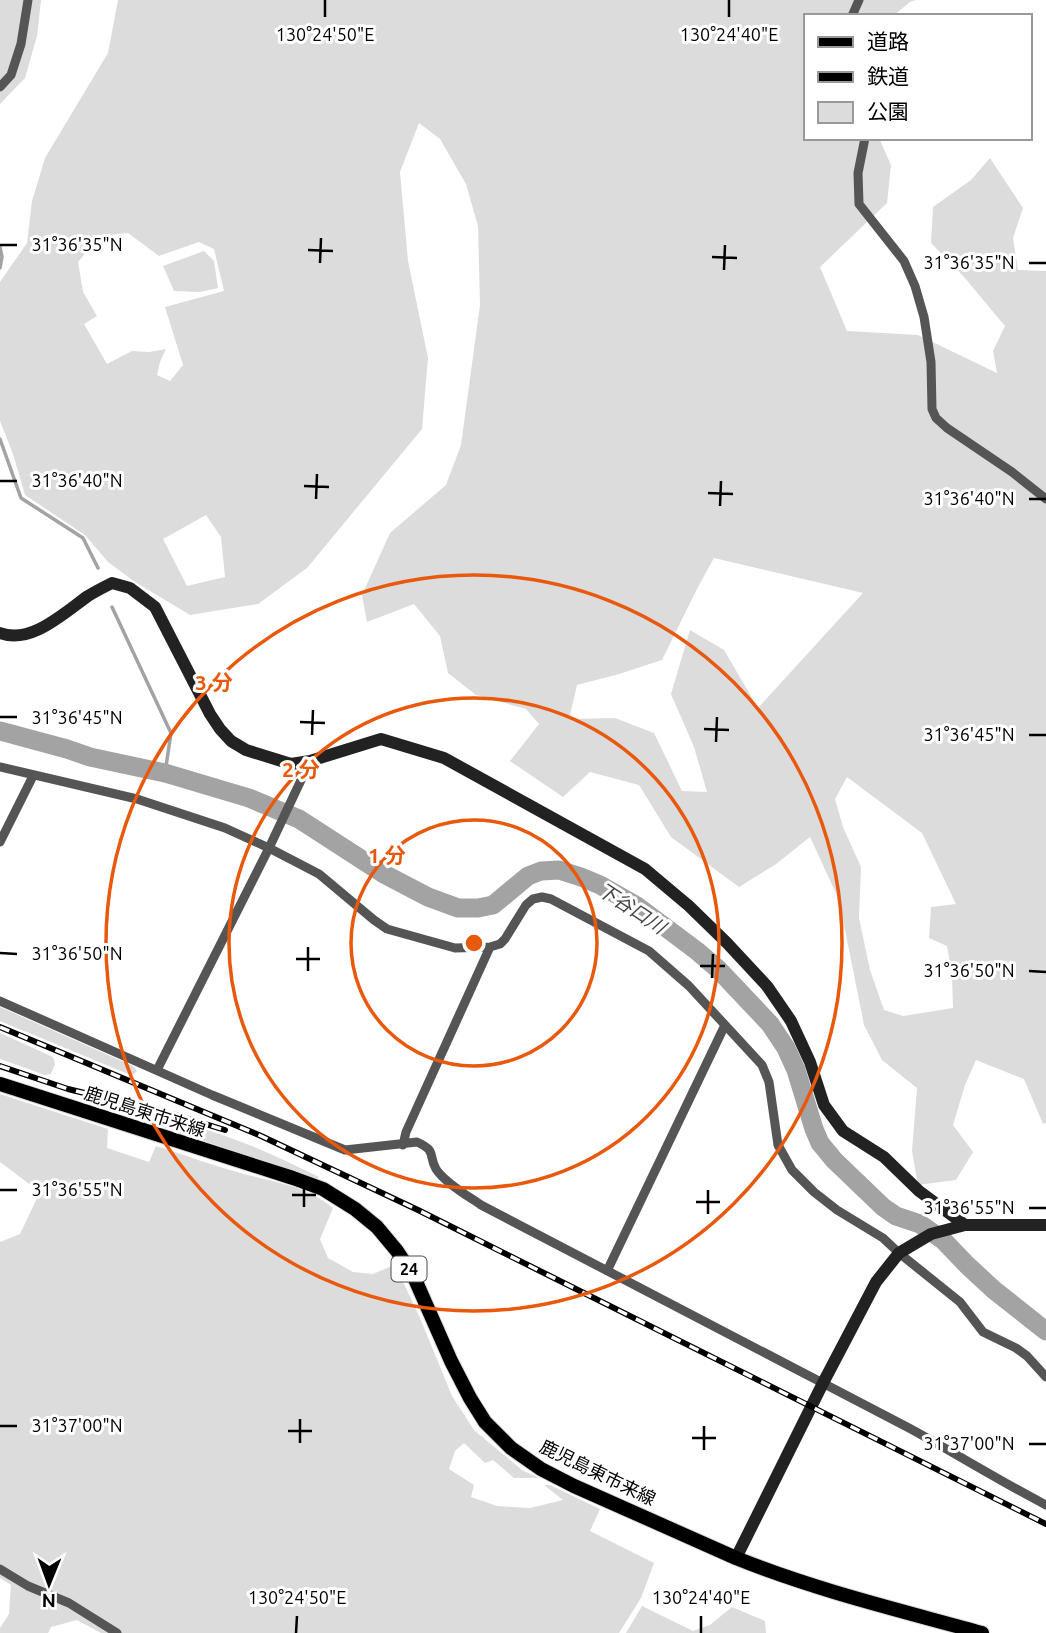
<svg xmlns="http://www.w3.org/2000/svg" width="1046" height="1633" viewBox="0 0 1046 1633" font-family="Ubuntu,'Noto Sans JP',sans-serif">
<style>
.green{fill:#dcdcdc;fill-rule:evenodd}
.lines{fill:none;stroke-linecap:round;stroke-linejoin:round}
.stream{stroke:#a3a3a3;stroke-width:3.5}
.river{stroke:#a3a3a3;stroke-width:19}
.primary-casing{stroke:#dbdbdb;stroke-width:16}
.street{stroke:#555;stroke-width:9}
.secondary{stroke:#222;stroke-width:12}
.primary{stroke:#000;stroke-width:14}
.rail-casing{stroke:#000;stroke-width:6}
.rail{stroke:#fff;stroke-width:3.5;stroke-dasharray:10;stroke-linecap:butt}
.ticks{fill:none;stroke:#000;stroke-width:2.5}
.ring{fill:none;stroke:#e8590c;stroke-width:3.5}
.labels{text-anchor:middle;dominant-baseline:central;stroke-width:6;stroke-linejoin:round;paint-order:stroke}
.shield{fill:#fff;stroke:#4c4c4c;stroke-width:2}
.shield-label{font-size:16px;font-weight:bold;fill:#000}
.street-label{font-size:18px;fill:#000;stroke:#fff}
.water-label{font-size:19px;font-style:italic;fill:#444;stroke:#fff}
.ticks-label{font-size:18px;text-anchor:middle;fill:#000;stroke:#fff;stroke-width:6;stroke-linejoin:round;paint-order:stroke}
.centre{fill:#e8590c;stroke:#fff;stroke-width:3.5}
.ring-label{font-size:21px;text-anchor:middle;font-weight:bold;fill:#e8590c;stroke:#fff;stroke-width:6;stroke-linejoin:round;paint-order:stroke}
</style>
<rect width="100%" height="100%" fill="#fff"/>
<path class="green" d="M0,0h41l-4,36 -12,42 -25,26z
M118,0h798l-6,2 -17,14h-87v122h73l12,27 -4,38 -67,64 27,64 71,4 79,38 -4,-22 12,-25 -41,-49 -33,-34 2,-36 38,-27 19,-22 33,50 -10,30 5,32 28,1v852l-3,1 -19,-45 -48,-19 -11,25 -12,40 20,27 -17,28 -38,5 -6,-34 5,-63 -35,-28 -18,-35 -25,-125 -29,-63 -34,27 -37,23 -68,-50 -32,-52 -49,-13 -27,25 -53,-36 29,-37 -13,-15 -50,-14 -28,-22 -8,-37 -26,-32 -47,18 -5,-27 28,-62 56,-48 15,-40 19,-140 -2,-79 -12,-42 -26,-45 -21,-16 -19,49 8,89 20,97 -6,71 -115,139 -49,36 -68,11 -55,-33 -27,-20 -23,-27 -60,-40 -12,-41 -13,-33v-139l27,-39 5,-42 13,-43 63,-105zM128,233l31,23 40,-14 15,7 10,42 -59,16 18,58 -13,16 -13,-6 3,-13 6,-13 -17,3 -17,-1 -25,13 -23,-40 13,-8 -14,-24 -5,-30 22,-26zM206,515l15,22 4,40 -38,9 -24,-47zM714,558l149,35 -105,115 -34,-58 -34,-20 -19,64 23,53 13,45 -25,-1 -28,-58 -39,-15 -46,1 8,-34 42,-11 43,-14c17,-34 33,-69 52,-102zM847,777l75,56 34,71 -25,3 -2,31 18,8 5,30 1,32 -50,8 -19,-6 -14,-40 -11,-52 2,-51 -18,-40 -8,-28z
M204,251l10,10 4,27 -18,4 -26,-1 -11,-25z
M0,1007l133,59 4,5 -3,3h-6l-128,-53z
M0,1033l53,24 2,7 -4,10 -6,1 -45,-16z
M0,1094l108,35 -1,19 42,14 7,-16c29,9 58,20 88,28 30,8 65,13 89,34l-13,31 8,19 25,14 20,2 19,-8 12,18 16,34 32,78 22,34 48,40 17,8h-25l-21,-18 -8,3 -21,-20 -9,8 -6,18 25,16 -3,12 26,9 33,2 33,-8 -19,-15h6l50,24 -10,22 64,32 -13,35 -22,35h-518l-24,-13 -26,7 -3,6h-48v-5l9,-14 2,-29 -11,-7v-336l20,-8 20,-42 -40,-30z
M113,1106c46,10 92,21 136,39 24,9 47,21 70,32l-3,2 -203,-69z
M642,1606l51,25 17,-6 22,-18 33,14 1,12h-140z"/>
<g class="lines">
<path class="stream" d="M0,247l2,10 -2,11
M0,439l21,59 62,40 15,30
M112,607l59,126 -6,40"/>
<path class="river" d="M0,731l67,18 23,8 75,16 84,25 50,21 85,55 44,23 30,11h20l15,-3 35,-29 13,-5 18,-1 22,7 19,8 37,21 60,45 21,18 52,55 16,24 10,22 18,59 6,14 14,17 49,47 13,9 24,8 23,16 24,25 27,25 52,41"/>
<defs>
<path id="primary" d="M0,1084l293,94 30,11 32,20 22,18 20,24 17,26 37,84 19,37 15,24 26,26 30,21 33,17 162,72c79,32 163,52 246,75"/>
</defs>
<use href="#primary" class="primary-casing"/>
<path class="street" d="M852,16l7,-16
M0,87l11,-12 10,-31 7,-44
M865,138l-7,35 1,31 45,57 11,25 9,31 7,45 1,47 4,9 11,10 65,44 34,27
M0,767l137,32 88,29 44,20 50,26 55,46 13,9 68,19 35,-1 10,-3 5,-5 21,-34 7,-6 9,-2 9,2 98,52 40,35 73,79 7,17 9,63 14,25 22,22 23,18 46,28 16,15 61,49 23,30 33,16 11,8 19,21
M0,842l33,-66
M0,1001l212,94 133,55 72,-8c20,9 11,13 19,27 8,13 32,27 45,36l428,223c46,25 91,53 137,77
M157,1070l112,-222 41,-87
M403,1145l3,-13 84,-185
M607,1271l118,-246
M0,1569l28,17 41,17 48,30"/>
<path class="secondary" d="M0,633c31,12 65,-21 88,-37 8,-5 16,-9 24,-13l18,5 25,19 55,107 10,15 11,12 15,9 45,14 19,-3 71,-22 63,19 201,111 44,37 38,37 40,43 24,35 19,41 14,43 19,26 41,26 35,34 46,34h81
M736,1558l87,-175 53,-101 23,-29 32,-19 34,-9"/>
<use href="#primary" class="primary"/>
<defs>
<path id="rail" d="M0,1027l259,108 159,75 628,314
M0,1066l68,23 111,27 46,14"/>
</defs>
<use href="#rail" class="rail-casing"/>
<use href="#rail" class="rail"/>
</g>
<path class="ticks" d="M325,17v-17M729,17v-17M0,245h17M308,250l25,1M712,257l25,1M320,263l1,-25M1029,263h17M724,270l1,-25M0,481h17M304,486l25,1M708,493l25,1M316,499l1,-25M1029,499h17M720,506l1,-25M0,717h17M300,722l25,1M704,729l25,1M312,735l1,-25M1029,735h17M716,742l1,-25M0,953l17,1M296,959h24M700,966h25M308,971v-24M1029,971l17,1M712,978l1,-24M0,1190h17M292,1195h24M696,1202h24M304,1207v-24M1029,1208h17M708,1214v-24M0,1426h17M288,1431h24M692,1438h24M300,1443v-24M1029,1444h17M704,1450v-24M296,1633l1,-17M701,1633v-17"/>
<g class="ring">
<circle cx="474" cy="943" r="123"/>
<circle cx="474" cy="943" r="245"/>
<circle cx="474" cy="943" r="368"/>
</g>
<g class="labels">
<rect class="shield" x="391.5" y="1256.5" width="35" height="25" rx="5"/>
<g class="shield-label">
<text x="409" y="1269">24</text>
</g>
<g class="street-label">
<text transform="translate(145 1111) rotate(18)">鹿児島東市来線</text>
<text transform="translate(598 1472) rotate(26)">鹿児島東市来線</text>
</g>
<g class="water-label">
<text transform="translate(632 908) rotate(33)">下谷口川</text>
</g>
</g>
<g class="ticks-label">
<text x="325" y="41">130°24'50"E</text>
<text x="729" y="41">130°24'40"E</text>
<text x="77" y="251">31°36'35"N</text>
<text x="969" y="269">31°36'35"N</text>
<text x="77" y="487">31°36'40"N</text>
<text x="969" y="505">31°36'40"N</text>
<text x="77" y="724">31°36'45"N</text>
<text x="969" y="741">31°36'45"N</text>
<text x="77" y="960">31°36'50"N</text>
<text x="969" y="977">31°36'50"N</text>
<text x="77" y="1196">31°36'55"N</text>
<text x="969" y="1214">31°36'55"N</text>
<text x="77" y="1432">31°37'00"N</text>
<text x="969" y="1450">31°37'00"N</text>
<text x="297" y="1604">130°24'50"E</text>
<text x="701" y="1604">130°24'40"E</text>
</g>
<circle cx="474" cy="943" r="10" class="centre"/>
<g class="ring-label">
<text x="214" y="690">3 分</text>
<text x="301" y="777">2 分</text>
<text x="387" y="863">1 分</text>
</g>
<rect x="804" y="14" width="228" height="126" fill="#ffffff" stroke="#999999" stroke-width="2"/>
<rect x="818" y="37" width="35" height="10" fill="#000000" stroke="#999999" stroke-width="2"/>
<text x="867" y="49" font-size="21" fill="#000000">道路</text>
<rect x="818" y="72" width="35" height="10" fill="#000000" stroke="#999999" stroke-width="2"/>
<text x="867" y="84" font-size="21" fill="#000000">鉄道</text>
<rect x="818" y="102" width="35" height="21" fill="#dcdcdc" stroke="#999999" stroke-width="2"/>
<text x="867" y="119" font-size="21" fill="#000000">公園</text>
<g transform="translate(49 1584) rotate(181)" stroke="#ffffff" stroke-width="5" paint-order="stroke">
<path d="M0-5L12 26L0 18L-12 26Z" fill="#000000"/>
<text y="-10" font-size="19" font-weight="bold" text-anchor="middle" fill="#000000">N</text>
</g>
</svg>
